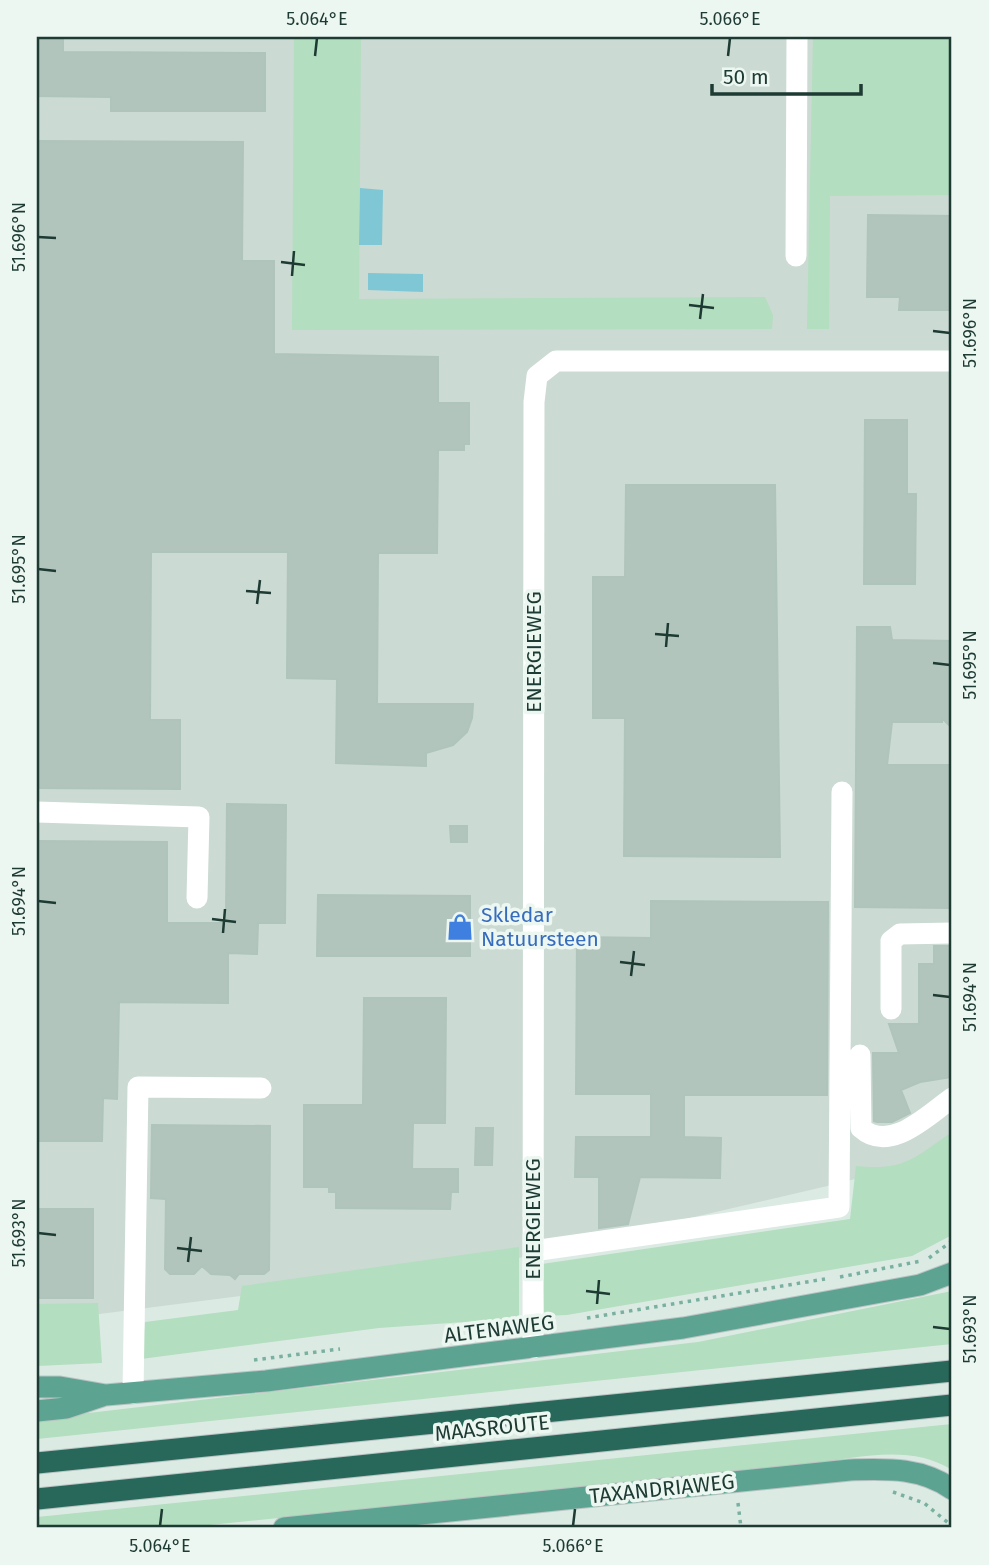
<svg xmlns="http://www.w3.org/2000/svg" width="989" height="1565" viewBox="0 0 989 1565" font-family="'Fira Sans',sans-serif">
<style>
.built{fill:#cbdad3}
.green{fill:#b3debf}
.water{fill:#7fc7d5}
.building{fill:#b2c5bd;stroke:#afc4bb;stroke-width:2}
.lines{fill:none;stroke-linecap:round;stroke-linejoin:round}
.major-casing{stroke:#bbc4c2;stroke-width:23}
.highway-casing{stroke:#bbc4c2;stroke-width:23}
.path{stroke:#7ab0a0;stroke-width:3.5;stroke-dasharray:3.5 5;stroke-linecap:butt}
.minor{stroke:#fff;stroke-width:21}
.major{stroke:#5da392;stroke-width:21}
.highway{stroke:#27685b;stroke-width:21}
.ticks{fill:none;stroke:#1d3a33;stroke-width:2.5}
.labels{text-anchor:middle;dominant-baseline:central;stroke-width:7;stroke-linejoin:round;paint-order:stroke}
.street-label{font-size:21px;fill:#1d3a33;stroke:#edf7f2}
.shop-label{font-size:21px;fill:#366cbe;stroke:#edf7f2;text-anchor:start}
.neatline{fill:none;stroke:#1d3a33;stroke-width:2.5}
.ticks-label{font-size:18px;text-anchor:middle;fill:#1d3a33}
</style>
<rect width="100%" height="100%" fill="#dceae4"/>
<path class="built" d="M37,37h915v1108l-13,12 -103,27 -339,79 -460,59z"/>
<path class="green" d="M294,37h67l-2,262 406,-2 8,18 -1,14 -480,1z
M813,37h139v158l-122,1 -1,133h-22z
M952,1132v103l-40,21 -345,59 -23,1 -2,-52 308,-45 6,-53c49,5 58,-8 96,-34z
M519,1247v71l-140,10 -238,31 4,-37 93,-12 4,-24z
M952,1291v53l-915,95v-20l661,-77z
M98,1303l4,60 -65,3v-62z
M952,1424v46c-40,-26 -94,-13 -140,-6l-632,64h-143v-11z"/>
<path class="water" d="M360,188l23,2 -1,55h-23z
M368,273l55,1v18l-55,-2z"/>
<path class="building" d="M37,37h26v15l202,1v58h-154v-14l-74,-1z
M37,141l206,1 -1,119h32v93l164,3v46h31v41h-5v6h-26l-1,103h-59l-1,151h96l-1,14 -5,14 -14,13 -27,8v13l-90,-3 1,-84 -50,-1 1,-126h-137l-1,168h30v69l-143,-1z
M868,215l84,1v94h-53l1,-13h-33z
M865,420h42v74h9l-1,90h-51z
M626,485h149l5,372 -156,-1 1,-138h-32v-141h32z
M857,627h33l2,13 60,1v87l-10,-10v4h-50l-5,43h65v143l-97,-1z
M227,804l59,1 -1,118h-27l-1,31 -29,-1v50l-109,-1 -2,97 -14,-1 -1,43h-65v-300l130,1v81h59z
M450,826h17v16h-16z
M318,895l152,1v60h-153z
M651,901l177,1 -1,193h-143v42l37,1 -1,40 -80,-1 -12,47 -29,4v-51h-24l1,-40h75v-43h-75l1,-157 74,1z
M934,946h18v131l-32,5 -19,8 9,23 -18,9h-15l-3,-1 -1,-68h26l-10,-29h30v-60h15z
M364,998h82l-1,125h-32l-1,46h46v23h-7l-1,17 -114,-1v-16h-7v-5h-25v-82h59z
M152,1125l118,1 -1,144 -5,4h-25l-4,5 -5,-4 -19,-1 -9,-8 -8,8h-24l-5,-5 1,-70 -15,-1z
M476,1128h17l-1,37h-17z
M37,1209h56v89h-56z"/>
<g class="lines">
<defs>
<path id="major" d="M37,1387h23l46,8 160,-14 417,-53 237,-43 32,-12
M37,1411l29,-3 36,-12
M284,1528l566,-58c37,-1 70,-3 102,19"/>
<path id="highway" d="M37,1463l915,-92
M37,1499l915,-94"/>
</defs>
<use href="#major" class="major-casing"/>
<use href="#highway" class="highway-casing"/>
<path class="path" d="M929,1258l23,-17
M840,1277l81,-16
M587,1318l238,-39
M254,1360l86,-11
M893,1492l31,11 28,23
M738,1503l3,25"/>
<path class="minor" d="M796,256l1,-219
M37,812l162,5 -2,81
M891,1009v-68l9,-7 52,-1
M860,1055l1,73c29,26 67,-13 91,-30
M533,1251l306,-44 3,-415
M533,1348l1,-946 3,-26 19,-15h396
M133,1393l5,-306 123,1"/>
<use href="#major" class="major"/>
<use href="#highway" class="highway"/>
</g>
<path class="ticks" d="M315,56l2,-18M728,56l2,-18M38,237l18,1M281,262l24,3M292,276l2,-25M689,305l25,3M700,319l3,-25M933,331l17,2M38,569l18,2M246,591l25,2M257,604l3,-24M655,634l24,2M666,647l2,-24M933,663l17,2M38,901l18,2M212,919l24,3M223,933l2,-24M620,962l25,3M631,976l3,-25M933,995l17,2M38,1233l18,2M177,1248l25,3M188,1262l3,-25M586,1291l24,3M597,1304l2,-24M933,1327l17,2M160,1526l2,-17M573,1526l2,-17"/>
<defs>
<symbol id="shop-bare" viewBox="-9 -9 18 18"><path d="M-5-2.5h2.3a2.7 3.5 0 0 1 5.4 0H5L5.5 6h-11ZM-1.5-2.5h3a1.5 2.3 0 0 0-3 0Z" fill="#3f7fe0" stroke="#edf7f2" stroke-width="2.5" paint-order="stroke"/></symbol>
</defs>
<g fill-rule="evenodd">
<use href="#shop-bare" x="441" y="908" width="38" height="38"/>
</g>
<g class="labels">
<g class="street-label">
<text transform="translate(534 652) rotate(-90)">ENERGIEWEG</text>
<text transform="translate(533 1219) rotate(-90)">ENERGIEWEG</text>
<text transform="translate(499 1329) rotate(-7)">ALTENAWEG</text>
<text transform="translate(492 1428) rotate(-6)">MAASROUTE</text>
<text transform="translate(662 1489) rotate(-6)">TAXANDRIAWEG</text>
</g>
<g class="shop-label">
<text x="481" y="915">Skledar<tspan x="481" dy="24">Natuursteen</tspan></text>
</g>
</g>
<rect width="989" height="1565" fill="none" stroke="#edf7f2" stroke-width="77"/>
<path d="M712 84v10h149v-10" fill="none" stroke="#1d3a33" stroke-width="3.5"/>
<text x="723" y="84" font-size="21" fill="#1d3a33" stroke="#edf7f2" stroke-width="5" paint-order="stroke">50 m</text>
<rect x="38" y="38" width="912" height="1488" class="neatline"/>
<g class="ticks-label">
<text x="317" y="25">5.064°E</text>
<text x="730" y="25">5.066°E</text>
<text transform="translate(19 237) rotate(-90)" y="6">51.696°N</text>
<text transform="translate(970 333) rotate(-90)" y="6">51.696°N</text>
<text transform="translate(19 569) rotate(-90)" y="6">51.695°N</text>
<text transform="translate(970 665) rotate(-90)" y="6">51.695°N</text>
<text transform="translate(19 901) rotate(-90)" y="6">51.694°N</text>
<text transform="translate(970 997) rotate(-90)" y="6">51.694°N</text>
<text transform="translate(19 1233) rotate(-90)" y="6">51.693°N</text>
<text transform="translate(970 1329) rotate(-90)" y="6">51.693°N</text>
<text x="160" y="1552">5.064°E</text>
<text x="573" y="1552">5.066°E</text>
</g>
</svg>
